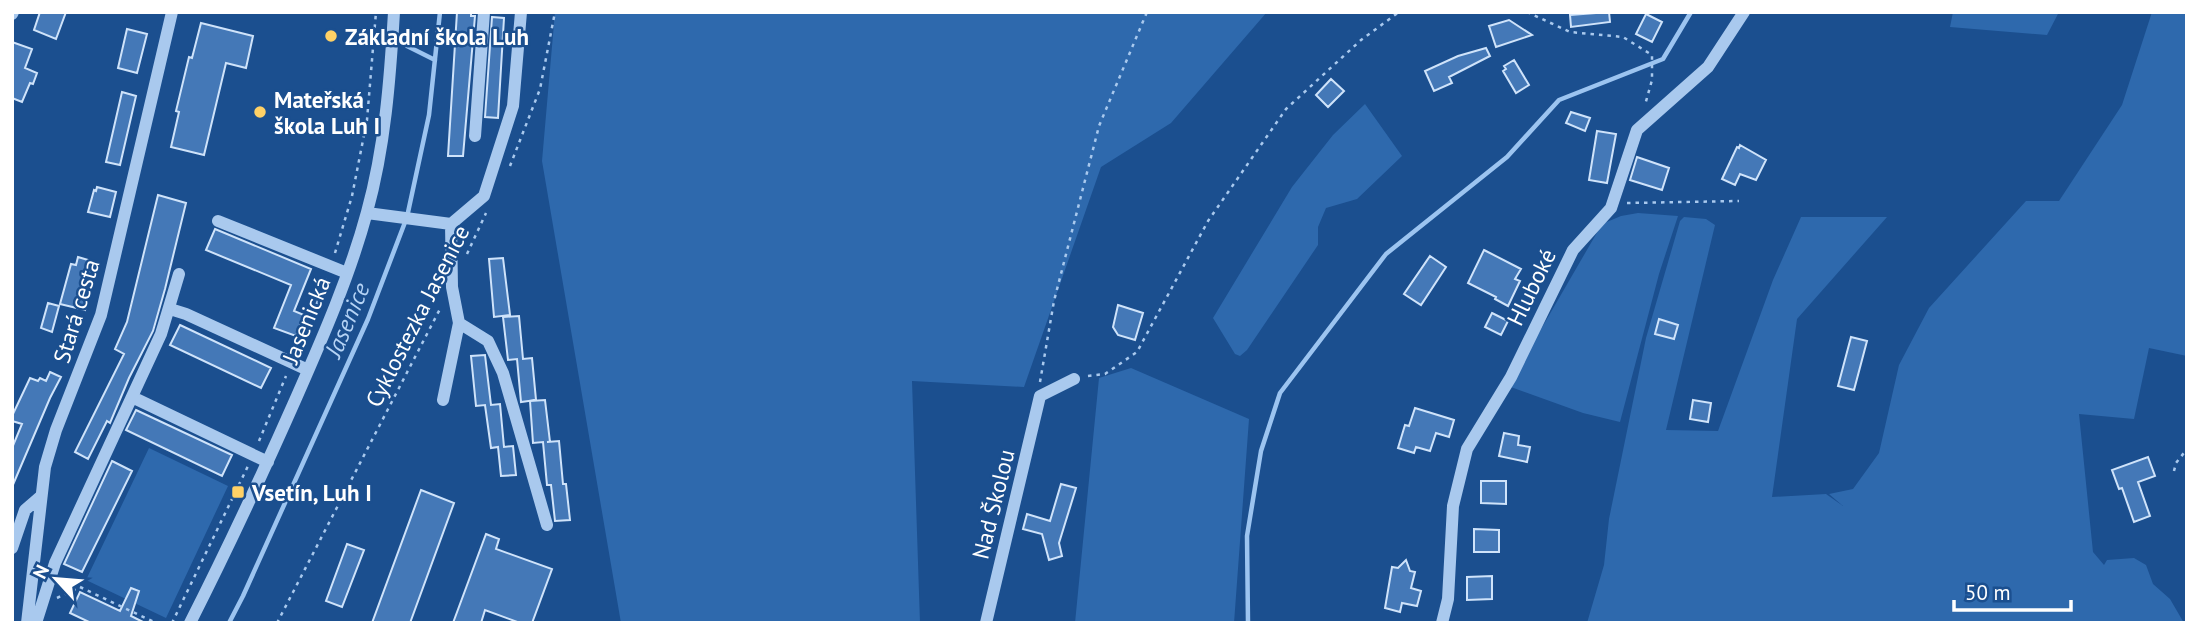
<svg xmlns="http://www.w3.org/2000/svg" width="2199" height="635" viewBox="0 0 2199 635" font-family="'PT Sans',sans-serif">
<style>
.green{fill:#2e69ad}
.lines{fill:none;stroke-linecap:round;stroke-linejoin:round}
.stream{stroke:#9cc4f0;stroke-width:4.5}
.building{fill:#4478b7;stroke:#cfe3fa;stroke-width:2}
.path{stroke:#a9c9ee;stroke-width:2.5;stroke-dasharray:3.5 5;stroke-linecap:butt}
.minor{stroke:#a9c9ee;stroke-width:12}
.poi-dot{fill:#ffd166;stroke:#1b4f8f;stroke-width:2.5}
.labels{text-anchor:middle;dominant-baseline:central;stroke-width:5;stroke-linejoin:round;paint-order:stroke}
.poi-label{font-size:23px;font-weight:bold;fill:#fff;stroke:#1b4f8f;text-anchor:start}
.street-label{font-size:23px;fill:#fff;stroke:#1b4f8f}
.water-label{font-size:24px;font-style:italic;fill:#b5d3f5;stroke:#1b4f8f}
</style>
<rect width="100%" height="100%" fill="#1b4f8f"/>
<path class="green" d="M555,12h712l-96,111 -70,44 -77,220 -112,-6 8,242h-299l-79,-462z
M1953,12h106l-12,23 -97,-8z
M2152,12h35v344l-38,-8 -15,71 -55,-5 14,138 11,13 3,-5 27,-2 12,7 7,19 17,15 14,24h-597l17,-58 5,-46 37,-181 34,-117 4,-4 22,2 9,6 -49,205 52,1 55,-151 28,-63h86l-90,102 -25,178 54,-3 17,12 -14,-12 24,-5 26,-36 20,-88 30,-57 97,-107h33l63,-96z
M1365,104l37,52 -45,43 -31,9 -8,19v18l-71,105 -7,6 -5,-2 -22,-36 79,-131 41,-52z
M1638,213l40,3 -19,58 -39,148 -37,-9 -75,-27 94,-162 19,-8z
M1131,368l118,51 -15,204h-159l24,-245z
M149,448l79,38 -62,132 -80,-38z"/>
<g class="lines">
<path class="stream" d="M407,46l28,14
M229,623l14,-27 125,-277 39,-102 22,-102 11,-103
M1248,623l-1,-87 14,-85 19,-58 106,-139 121,-97 52,-57 104,-41 28,-47"/>
</g>
<path class="building" d="M40,12h26l-10,27 -22,-9z
M457,12h14v4h4l-12,140h-15z
M1609,12l1,10 -39,5 -1,-12z
M1646,14l16,8 -10,20 -16,-8z
M492,17l12,1 -6,100 -13,-1z
M1509,20l23,15 -36,12 -7,-21z
M201,23l52,13 -7,32 -20,-5 -22,92 -33,-8 8,-35 -3,-1 13,-54 3,1z
M127,29l20,5 -10,39 -19,-5z
M12,42l20,7 -7,19 12,5 -4,11 -3,-1 -8,19 -10,-4z
M1486,48l4,8 -41,21 3,6 -18,8 -9,-20 33,-15z
M1514,60l15,25 -13,8 -13,-22 3,-2 -2,-3z
M1331,79l13,12 -16,16 -12,-12z
M122,92l14,4 -16,69 -14,-3z
M1571,112l19,6 -5,13 -19,-8z
M1597,131l19,3 -9,49 -18,-3z
M1740,145l26,15 -10,20 -16,-6 -5,11 -13,-6 15,-32 2,1z
M1637,157l32,11 -7,22 -32,-10z
M97,187l19,5 -6,25 -22,-5 6,-22 2,1z
M158,195l28,8 -21,86 -12,42 -24,47 -19,45 -3,-2 -19,38 -13,-7 49,-98 -9,-5 12,-27z
M215,229l96,40 -17,42 10,4 -8,21 -22,-8 17,-43 -85,-35z
M1484,250l37,19 -6,10 5,2 -12,25 -13,-7 1,-2 -28,-14z
M1430,256l16,11 -25,38 -17,-11z
M78,257l20,6 -13,47 -25,-6 11,-40 5,1z
M503,258l7,57 -16,2 -5,-58z
M48,303l11,3 -7,26 -11,-4z
M1118,305l25,8 -8,27 -17,-5 -5,-8z
M1492,313l16,8 -7,14 -16,-8z
M519,316l4,43 9,-1 4,42 -15,2 -4,-43 -9,1 -5,-43z
M1659,319l19,6 -4,14 -19,-5z
M180,325l91,43 -10,20 -91,-43z
M1851,337l16,4 -13,49 -16,-4z
M485,355l6,50 9,-1 4,43 9,-1 3,29 -15,1 -3,-29 -7,1 -6,-43 -9,1 -5,-50z
M50,372l11,5 -11,21 -38,89v-39l10,-24 -10,-3v-5l18,-38 8,3 2,-3 6,3z
M545,400l5,42h-3l12,-1 4,43h3l4,36 -15,1 -4,-36h-4l-4,-43 -10,1 -3,-42z
M1693,400l18,3 -3,19 -18,-3z
M1415,408l39,12 -5,17 -13,-4 -6,18 -14,-4 -2,6 -16,-5 7,-23 4,1z
M136,410l96,45 -10,21 -96,-46z
M1504,433l15,3 -1,9 12,2 -3,15 -28,-6z
M2148,457l7,19 -17,6 12,34 -16,6 -12,-34 -3,1 -7,-19z
M112,461l20,10 -50,101 -18,-8z
M1481,481h25v23l-25,-1z
M1061,484l15,4 -17,55 3,13 -13,4 -7,-26 -19,-5 4,-15 23,7z
M421,490l33,13 -44,120h-38z
M1474,529l25,1v22h-25z
M486,534l13,5 -3,10 56,20 -20,54h-12l-35,-13 -4,13h-28z
M347,544l17,6 -22,57 -16,-6z
M1406,560l4,11 5,1 -4,16 10,3 -4,15 -15,-3 -2,9 -15,-4 7,-41 6,1z
M1492,576v23l-25,1v-23z
M131,588l8,3 -8,25 14,7h-54l-21,-10 10,-21 40,19z"/>
<g class="lines">
<path class="path" d="M1527,12l43,20 53,5 29,18v25l-7,25
M510,166l30,-77 15,-77
M1627,203l112,-2
M335,253l17,-57 15,-76 9,-108
M467,254l19,-41
M297,351l30,-72
M1088,376l17,-2 32,-22 71,-131 78,-112 75,-69 38,-28
M1040,382l14,-81 45,-175 48,-114
M259,441l27,-65
M2174,471l2,-8 11,-14
M57,598l23,-11 76,36
M172,623l76,-157
M277,623l164,-316"/>
<path class="minor" d="M12,14l1,-2
M475,136l9,-124
M367,213l84,11 33,-28 29,-90 8,-94
M218,221l129,52
M170,309l16,5 122,56
M459,323l29,18 15,32 44,152
M132,397l136,65
M443,400l16,-77 -7,-36 -1,-63
M12,548l13,-38 15,-13
M27,623l18,-156 11,-37 45,-115 71,-303
M36,623l19,-60 106,-229 18,-60
M190,623c38,-75 73,-150 107,-227 26,-59 53,-121 70,-184 18,-65 23,-132 27,-200
M986,623l54,-227 34,-17
M1442,623l6,-24 5,-93 14,-57 44,-72 62,-127 38,-42 26,-78 71,-63 36,-55"/>
</g>
<g class="poi-dot">
<circle cx="331" cy="36" r="7"/>
<circle cx="260" cy="112" r="7"/>
<rect x="231" y="485" width="14" height="14" rx="3.5"/>
</g>
<g class="labels">
<g class="poi-label">
<text x="345" y="36">Základní škola Luh</text>
<text x="274" y="99">Mateřská<tspan x="274" dy="26">škola Luh I</tspan></text>
<text x="252" y="492">Vsetín, Luh I</text>
</g>
<g class="street-label">
<text transform="translate(1531 287) rotate(-64)">Hluboké</text>
<text transform="translate(76 311) rotate(-73)">Stará cesta</text>
<text transform="translate(417 316) rotate(-63)">Cyklostezka Jasenice</text>
<text transform="translate(306 320) rotate(-68)">Jasenická</text>
<text transform="translate(993 504) rotate(-76)">Nad Školou</text>
</g>
<g class="water-label">
<text transform="translate(347 320) rotate(-67)">Jasenice</text>
</g>
</g>
<rect width="2199" height="635" fill="none" stroke="#ffffff" stroke-width="28"/>
<g transform="translate(56 579) rotate(296)" stroke="#1b4f8f" stroke-width="5" paint-order="stroke">
<path d="M0-5L12 26L0 18L-12 26Z" fill="#ffffff"/>
<text y="-10" font-size="19" font-weight="bold" text-anchor="middle" fill="#ffffff">N</text>
</g>
<path d="M1954 600v10h117v-10" fill="none" stroke="#ffffff" stroke-width="3.5"/>
<text x="1965" y="600" font-size="21" fill="#ffffff" stroke="#1b4f8f" stroke-width="5" paint-order="stroke">50 m</text>
</svg>
